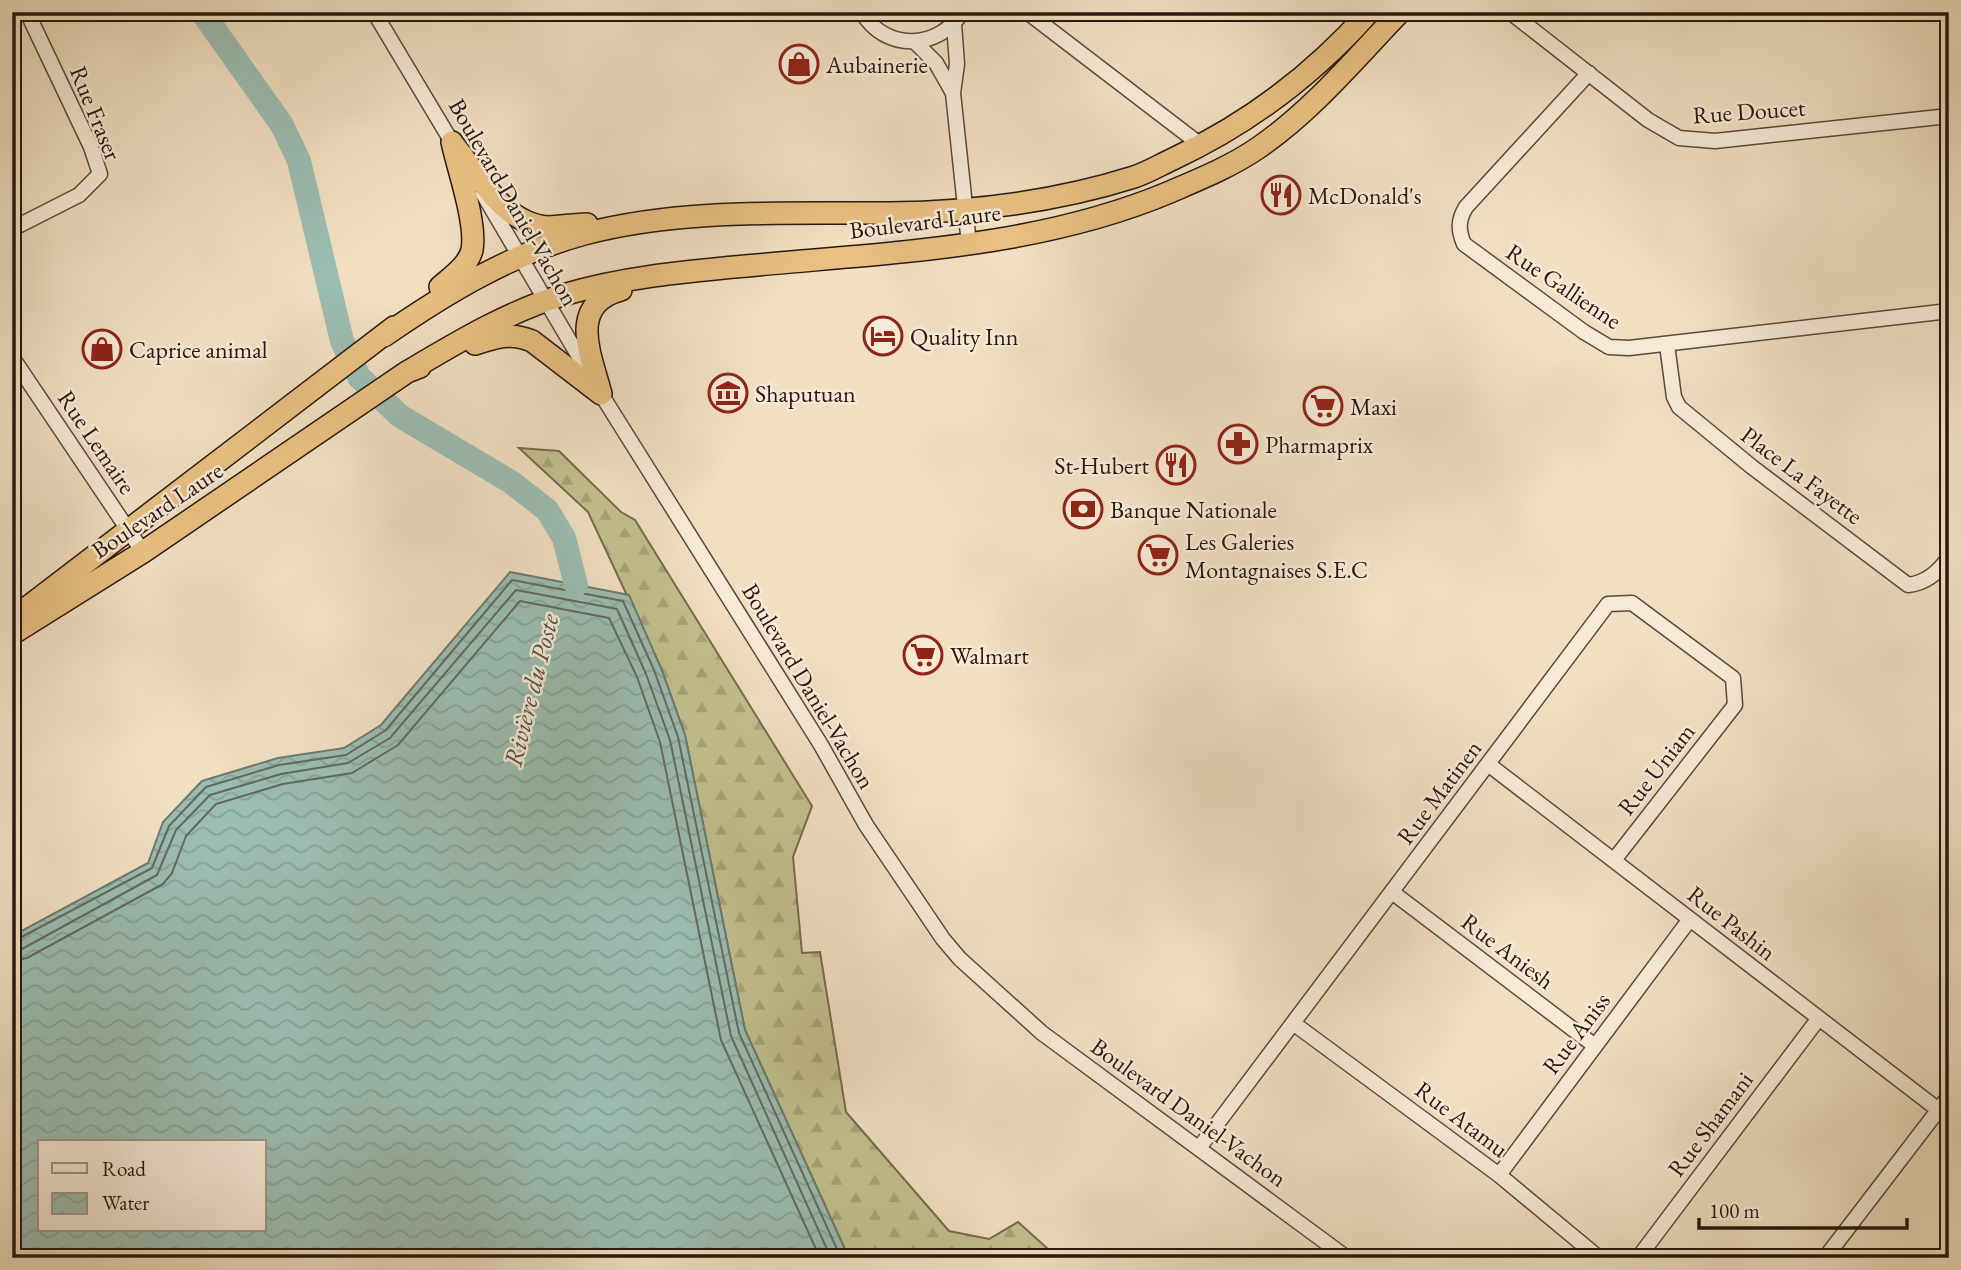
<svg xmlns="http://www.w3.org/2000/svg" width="1961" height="1270" viewBox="0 0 1961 1270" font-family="'EB Garamond',serif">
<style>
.forest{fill:url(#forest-firs);stroke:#756c4e;stroke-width:2}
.water{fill:url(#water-waves);stroke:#6d7b70;stroke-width:2;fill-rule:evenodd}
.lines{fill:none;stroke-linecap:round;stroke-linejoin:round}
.shore{stroke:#626a60;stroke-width:2}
.river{stroke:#9bbdb2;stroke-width:24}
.minor-casing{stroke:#5a493b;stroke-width:17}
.highway-casing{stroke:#28170e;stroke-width:24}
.minor{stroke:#f6ead7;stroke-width:14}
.highway{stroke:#e8c081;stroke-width:21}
.labels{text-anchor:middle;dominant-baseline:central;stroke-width:5;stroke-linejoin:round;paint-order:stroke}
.poi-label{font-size:24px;fill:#28170e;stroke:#f6ead7;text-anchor:start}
.street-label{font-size:24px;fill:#28170e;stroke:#f6ead7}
.water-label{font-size:26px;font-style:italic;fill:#505147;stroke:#f6ead7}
</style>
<defs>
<pattern id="forest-firs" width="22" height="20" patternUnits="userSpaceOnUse" patternTransform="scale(1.75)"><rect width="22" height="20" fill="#c2c08e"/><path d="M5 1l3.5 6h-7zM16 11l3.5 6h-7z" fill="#a7a479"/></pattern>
<pattern id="water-waves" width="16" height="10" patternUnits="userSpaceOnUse" patternTransform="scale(1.75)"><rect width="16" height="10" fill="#9bbdb2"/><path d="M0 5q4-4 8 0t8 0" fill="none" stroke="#86a298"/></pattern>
</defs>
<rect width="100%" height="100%" fill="#f1dfc2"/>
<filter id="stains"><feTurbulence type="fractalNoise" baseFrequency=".00286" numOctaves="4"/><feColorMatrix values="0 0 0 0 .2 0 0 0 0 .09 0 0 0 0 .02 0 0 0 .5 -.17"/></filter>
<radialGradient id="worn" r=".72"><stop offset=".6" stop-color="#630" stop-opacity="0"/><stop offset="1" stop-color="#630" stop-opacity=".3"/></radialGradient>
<path class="forest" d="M519,448l40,3 62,61 14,8 177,286 -19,51 9,96 18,-1 26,160 103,119 40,8 29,-17 40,36h-209l-104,-228 -60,-295 -24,-67 -73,-156z"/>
<path class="water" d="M510,572l119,23 32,73 24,67 60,295 104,228h-837v-322l136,-73 15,-41 39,-41 76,-23 66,-10 37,-23zM40,1142h224v88h-224z"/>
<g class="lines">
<path class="shore" d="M12,942l140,-74 17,-42 37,-39 73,-22 67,-10 40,-25 126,-150 111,21 31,69 24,67 61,296 102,225
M12,951l10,-2 135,-74 19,-45 34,-35 71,-21 67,-11 42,-25 126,-148 101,19 29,65 24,66 61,296 100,222
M12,961l15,-3 136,-74 9,-11 14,-37 30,-32 67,-20 69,-11 46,-28 122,-144 89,17 28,59 23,65 61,298 99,218"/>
<path class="river" d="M202,12l80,113 17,36 43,180 17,36 41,39 111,66 36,28 17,28 12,47"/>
<defs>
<path id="minor" d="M374,12l82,137
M862,12c23,40 77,38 100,0
M1027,12l175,134
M1510,12l138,108 31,18 36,3 234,-25
M954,24l3,40 -4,29 16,151
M915,42l21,21 17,30
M1589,73l-123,134c-8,13 -8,23 -2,37l120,88 25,15 20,1 320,-37
M483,194l118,200 220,351 45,80 77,114 17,20 82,74 305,225
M12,229l67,-34 21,-21 -9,-27 -64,-135
M1667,345l7,52 5,10 73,60 156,118c18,-2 31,-13 41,-28
M12,357l131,195
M1488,764l461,354
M1392,892l203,154
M1293,1023l206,152 100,83
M1199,1148l409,-544 24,-1 101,75 2,27 -121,155
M1499,1175l191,-256
M1638,1258l181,-240
M1825,1258l124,-162"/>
<path id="highway" d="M454,145c25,31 50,79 94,82 12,0 26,-3 39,-3
M440,287c11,-10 28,-21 32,-37 5,-27 -14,-80 -20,-108
M384,336c62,-43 127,-82 200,-102 98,-26 205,-20 306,-21 82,-1 165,-11 244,-36 13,-4 26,-12 39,-18 75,-35 141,-85 196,-147
M475,344c21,-7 36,-12 57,-3l69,53
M407,372c49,-29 100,-60 156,-77 63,-19 129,-24 194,-30 140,-13 282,-18 413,-73 30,-13 62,-26 88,-44 54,-37 97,-89 142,-136
M601,394c-10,-39 -34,-89 20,-104
M12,619l382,-292
M12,634l131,-82 264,-180 13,-5"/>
</defs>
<use href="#minor" class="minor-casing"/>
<use href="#highway" class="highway-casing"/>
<use href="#minor" class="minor"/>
<use href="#highway" class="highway"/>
</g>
<defs>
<symbol id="shop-ring" viewBox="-11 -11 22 22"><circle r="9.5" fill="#f6ead7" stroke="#8f2418" stroke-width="1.5"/><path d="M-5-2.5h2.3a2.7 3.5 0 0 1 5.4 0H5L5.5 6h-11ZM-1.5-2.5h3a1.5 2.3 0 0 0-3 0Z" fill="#8f2418"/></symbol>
<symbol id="restaurant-ring" viewBox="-11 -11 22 22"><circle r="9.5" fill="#f6ead7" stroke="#8f2418" stroke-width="1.5"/><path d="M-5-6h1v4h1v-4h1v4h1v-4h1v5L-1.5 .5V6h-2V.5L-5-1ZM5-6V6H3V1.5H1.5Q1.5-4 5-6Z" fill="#8f2418"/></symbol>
<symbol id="hotel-ring" viewBox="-11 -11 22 22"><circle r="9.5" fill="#f6ead7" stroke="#8f2418" stroke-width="1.5"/><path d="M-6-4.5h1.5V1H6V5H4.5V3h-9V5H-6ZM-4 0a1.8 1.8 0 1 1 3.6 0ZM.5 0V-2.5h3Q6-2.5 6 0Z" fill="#8f2418"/></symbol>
<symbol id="museum-ring" viewBox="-11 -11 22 22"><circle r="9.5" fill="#f6ead7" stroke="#8f2418" stroke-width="1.5"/><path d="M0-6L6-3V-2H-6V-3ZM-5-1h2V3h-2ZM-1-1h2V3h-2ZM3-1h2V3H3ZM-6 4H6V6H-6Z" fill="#8f2418"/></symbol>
<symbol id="supermarket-ring" viewBox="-11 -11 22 22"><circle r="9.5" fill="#f6ead7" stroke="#8f2418" stroke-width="1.5"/><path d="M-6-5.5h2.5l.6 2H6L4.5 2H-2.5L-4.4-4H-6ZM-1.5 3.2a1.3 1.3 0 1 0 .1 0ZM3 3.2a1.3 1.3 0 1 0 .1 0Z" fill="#8f2418"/></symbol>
<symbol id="pharmacy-ring" viewBox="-11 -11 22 22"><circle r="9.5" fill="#f6ead7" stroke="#8f2418" stroke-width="1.5"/><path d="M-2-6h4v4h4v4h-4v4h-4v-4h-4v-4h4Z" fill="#8f2418"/></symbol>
<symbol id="bank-ring" viewBox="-11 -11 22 22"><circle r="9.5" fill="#f6ead7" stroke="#8f2418" stroke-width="1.5"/><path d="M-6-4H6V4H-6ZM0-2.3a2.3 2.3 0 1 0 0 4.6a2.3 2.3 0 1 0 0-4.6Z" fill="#8f2418"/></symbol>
</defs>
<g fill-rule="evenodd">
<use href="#shop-ring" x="777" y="42" width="44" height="44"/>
<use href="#restaurant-ring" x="1259" y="173" width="44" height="44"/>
<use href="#hotel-ring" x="861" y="314" width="44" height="44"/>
<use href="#shop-ring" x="80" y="327" width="44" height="44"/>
<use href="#museum-ring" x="706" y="371" width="44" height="44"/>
<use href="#supermarket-ring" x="1301" y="384" width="44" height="44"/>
<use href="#pharmacy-ring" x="1216" y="422" width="44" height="44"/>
<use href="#restaurant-ring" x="1154" y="443" width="44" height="44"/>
<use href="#bank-ring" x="1061" y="487" width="44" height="44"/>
<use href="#supermarket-ring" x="1136" y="533" width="44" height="44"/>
<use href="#supermarket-ring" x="901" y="633" width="44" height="44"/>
</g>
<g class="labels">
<g class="poi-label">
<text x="826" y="64">Aubainerie</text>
<text x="1308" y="195">McDonald's</text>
<text x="910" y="336">Quality Inn</text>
<text x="129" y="349">Caprice animal</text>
<text x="755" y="393">Shaputuan</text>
<text x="1350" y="406">Maxi</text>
<text x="1265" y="444">Pharmaprix</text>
<text x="1149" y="465" text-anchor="end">St-Hubert</text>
<text x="1110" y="509">Banque Nationale</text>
<text x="1185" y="541">Les Galeries<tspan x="1185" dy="28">Montagnaises S.E.C</tspan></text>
<text x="950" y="655">Walmart</text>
</g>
<g class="street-label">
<text transform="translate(1749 111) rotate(-4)">Rue Doucet</text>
<text transform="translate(96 113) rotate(68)">Rue Fraser</text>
<text transform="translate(514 202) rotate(60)">Boulevard Daniel-Vachon</text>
<text transform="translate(925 221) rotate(-7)">Boulevard Laure</text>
<text transform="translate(1564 286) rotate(34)">Rue Gallienne</text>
<text transform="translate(97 442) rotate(56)">Rue Lemaire</text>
<text transform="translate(1802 475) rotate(37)">Place La Fayette</text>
<text transform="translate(157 510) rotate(-34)">Boulevard Laure</text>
<text transform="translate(809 686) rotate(59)">Boulevard Daniel-Vachon</text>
<text transform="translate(1656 769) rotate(-52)">Rue Uniam</text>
<text transform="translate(1439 792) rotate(-53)">Rue Matinen</text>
<text transform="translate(1732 923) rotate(38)">Rue Pashin</text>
<text transform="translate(1508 951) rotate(37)">Rue Aniesh</text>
<text transform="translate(1576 1033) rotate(-53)">Rue Aniss</text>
<text transform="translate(1189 1112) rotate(36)">Boulevard Daniel-Vachon</text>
<text transform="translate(1462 1119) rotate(37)">Rue Atamu</text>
<text transform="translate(1710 1124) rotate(-53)">Rue Shamani</text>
</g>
<g class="water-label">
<text transform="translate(531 690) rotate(-76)">Rivière du Poste</text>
</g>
</g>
<rect width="1961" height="1270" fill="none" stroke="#f1dfc2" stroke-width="42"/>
<rect x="14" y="14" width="1933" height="1242" fill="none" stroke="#28170e" stroke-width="3.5"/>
<rect x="21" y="21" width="1919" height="1228" fill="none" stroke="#28170e" stroke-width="2"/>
<rect x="38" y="1140" width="228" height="91" fill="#f6ead7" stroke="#a49687" stroke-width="2"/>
<rect x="52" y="1163" width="35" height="10" fill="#f6ead7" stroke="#a49687" stroke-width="2"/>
<text x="102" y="1176" font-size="21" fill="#28170e">Road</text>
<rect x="52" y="1193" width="35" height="21" fill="url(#water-waves)" stroke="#a49687" stroke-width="2"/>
<text x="102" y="1210" font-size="21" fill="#28170e">Water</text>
<path d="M1699 1218v10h208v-10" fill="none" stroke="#28170e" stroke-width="3.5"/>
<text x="1709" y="1218" font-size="21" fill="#28170e" stroke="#f6ead7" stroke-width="5" paint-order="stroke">100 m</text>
<rect width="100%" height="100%" filter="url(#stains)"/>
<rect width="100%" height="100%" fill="url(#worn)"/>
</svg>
